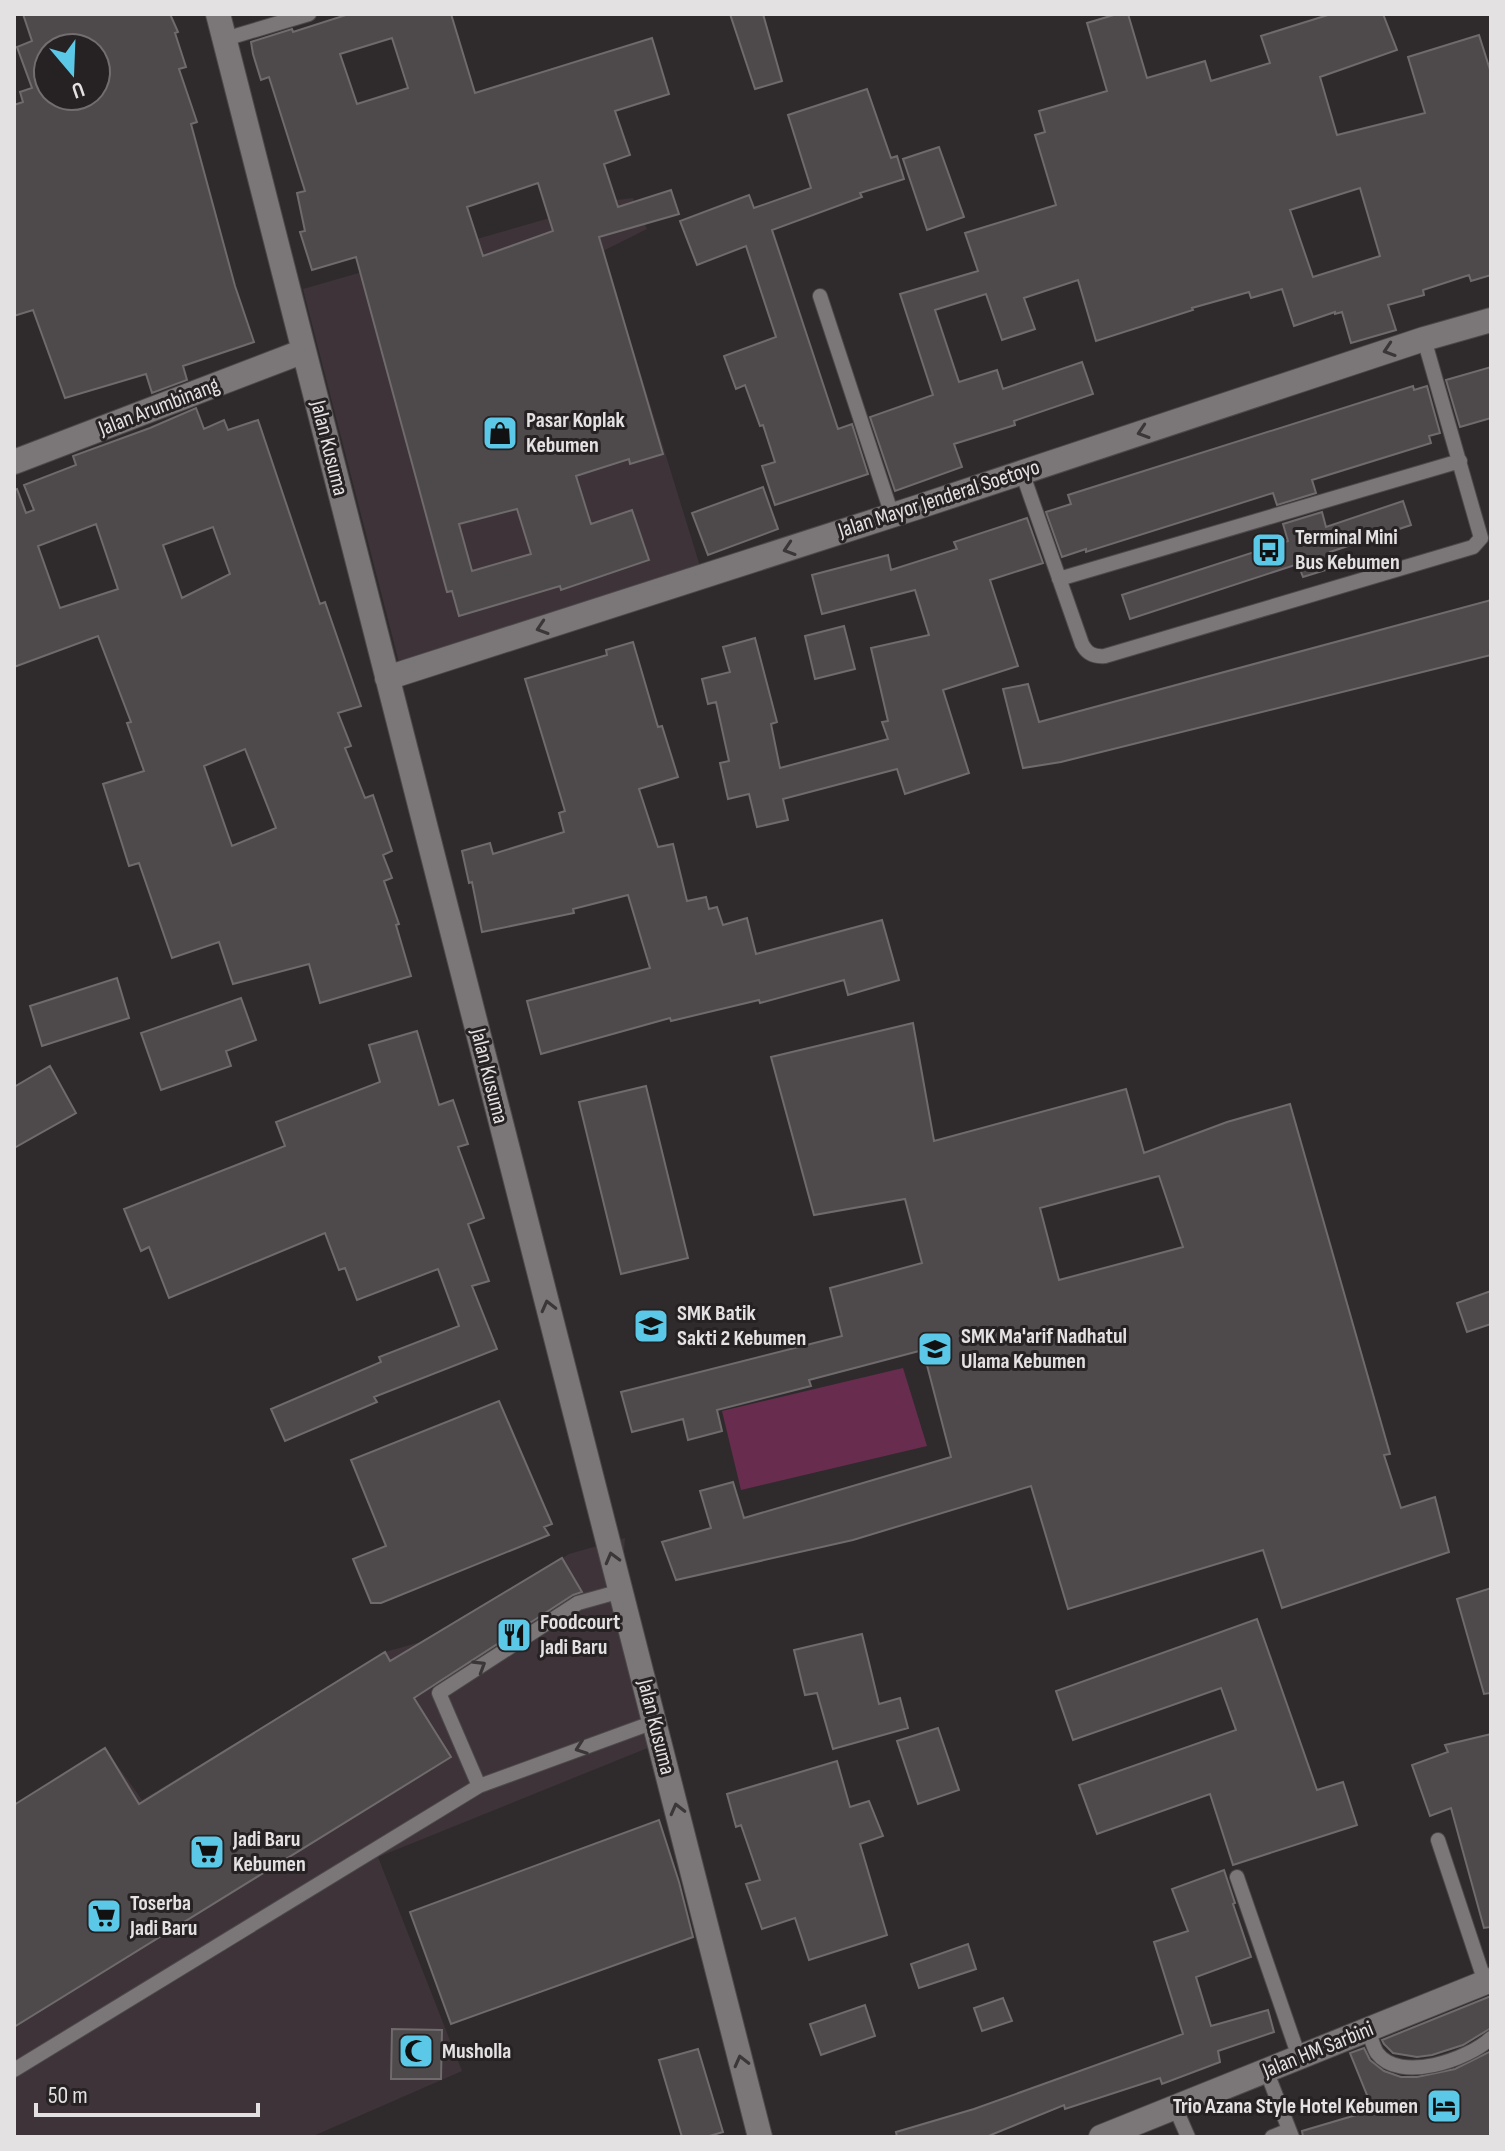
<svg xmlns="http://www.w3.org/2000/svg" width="1505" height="2151" viewBox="0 0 1505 2151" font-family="'Sofia Sans Condensed',sans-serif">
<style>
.built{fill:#3d3338}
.green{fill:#682d4e}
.building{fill:#4e494b;stroke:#6f6a6c;stroke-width:2;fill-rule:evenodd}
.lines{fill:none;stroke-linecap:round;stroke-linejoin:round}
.lane-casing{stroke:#4d494b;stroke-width:16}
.secondary-casing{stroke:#4d494b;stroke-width:26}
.lane{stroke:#7b7678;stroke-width:14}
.secondary{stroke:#7b7678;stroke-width:24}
.oneway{stroke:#3b3638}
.labels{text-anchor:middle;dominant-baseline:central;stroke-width:6;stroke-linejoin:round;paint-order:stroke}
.street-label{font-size:22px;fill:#e4e1e3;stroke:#262123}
.poi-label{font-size:22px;font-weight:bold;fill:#e4e1e3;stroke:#262123;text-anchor:start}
</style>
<rect width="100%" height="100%" fill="#2f2b2d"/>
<path class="built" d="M633,198l14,31 -44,22 100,325 -301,98 -99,-385 306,-88z
M625,1538l-4,53 39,152 -282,114 84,214 -151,66h-297v-332l91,-57 37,52 243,-148 39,-11 145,-87z"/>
<path class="green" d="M903,1368l24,78 -186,44 -19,-79z"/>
<path class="building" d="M23,14h147l8,18 -3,1 11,34 -7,2 18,53 -6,2 44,162 19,56 -71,24 4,14 -35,13 -6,-19 -81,24 -32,-88 -19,6v-211l9,-3 -3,-10 12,-4 -15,-41 15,-6zM48,48h48v48h-48z
M349,14h102l24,79 177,-55 17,56 -54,17 15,44 -26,9 14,43 53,-17 8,24 -80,23 64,217 -33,10 -1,-5 -53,17 15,48 41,-14 17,50 -88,30 -1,-4 -101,30 -7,-25 -5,1 -91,-335 -44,13 -12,-38 5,-1 -8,-38 8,-2 -36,-114 -8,3 -8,-26 -2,-12 41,-13 1,3zM392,38l16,50 -51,16 -17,-50zM538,183l15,48 -70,25 -16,-49zM517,509l14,45 -59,17 -13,-47z
M730,14h33l19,67 -27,8z
M1117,14h11l19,64 58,-17 6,20 59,-18 -9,-27 70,-22h52l14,36 -77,27 17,58 88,-22 -17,-56 71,-22 12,38v202l-20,6 -2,-6 -46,15 1,5 -36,10 8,25 -45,13 -9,-31 -7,2v-2l-41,14 -12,-37 -31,9 -2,-6 -57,16 1,2 -97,31 -18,-61 -54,18 11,31 -33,11 -16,-46 -51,16 24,72 38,-12 6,19 79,-27 11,32 -79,27 1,4 -61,19 8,23 -67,24 -25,-74 63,-22 -33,-101 78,-23 -13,-38 91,-28 -21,-70 10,-3 -6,-21 68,-20 -20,-68zM1360,188l20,68 -67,21 -23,-67z
M867,89l24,69 6,-2 7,23 -44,14 2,4 -90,33 66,199 14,-5 16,50 -93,31 -13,-39 13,-4 -12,-37 -3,1 -15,-41 -9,4 -12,-33 52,-19 -30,-91 -49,19 -17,-44 69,-26 5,13 57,-20 -23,-73z
M939,147l25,70 -37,13 -24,-71z
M1491,367v51l-31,9 -14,-47z
M1413,386l1,4 13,-4 13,47 -11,3 2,7 -119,37 4,13 -39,12 -4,-12 -187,59v-3l-24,8 -16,-45 25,-8 -3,-9z
M196,408l8,21 20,-9 4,10 30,-10 62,184 5,-2 36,104 -23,7 13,33 -6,2 20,50 8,-3 19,56 -9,4 9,23 -8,3 15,43 -3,1 15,51 -91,27 -11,-39 -76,20 -14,-42 -47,16 -33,-95 -10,3 -26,-82 41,-13 -17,-48 4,-1 -33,-86 -84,31v-177l3,-1 9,24 8,-3 -10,-25 52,-20 -3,-9 77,-28zM96,524l22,65 -58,19 -22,-62zM213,527l17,47 -48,24 -19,-53zM245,749l31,79 -44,18 -28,-80z
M763,487l15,42 -70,26 -16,-42z
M1403,501l8,24 -81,27 5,15 -32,10 -5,-13 -168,55 -8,-24 166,-54 -5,-17 39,-12 4,15z
M1027,518l16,45 -53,17 28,86 -75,24 26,83 -64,21 -8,-25 -114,30 5,21 -31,7 -8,-33 -21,5 -8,-36 9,-2 -13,-59 -8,2 -6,-25 28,-7 -7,-25 32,-9 22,84 -6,2 9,44 108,-29 -6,-17 6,-1 -17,-73 58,-13 -14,-45 -93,24 -10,-39 76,-20 3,15 66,-21 -3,-7z
M1491,600v55l-430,107 -38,6 -20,-79 25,-5 11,38z
M844,626l11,43 -40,10 -10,-43z
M633,642l25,85 4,-1 16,51 -39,12 19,58 15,-3 14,57 19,-4 3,12 8,-2 6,18 24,-7 9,36 126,-34 17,60 -51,15 -4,-15 -84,23 -1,-3 -88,21 -1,-3 -129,36 -14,-53 123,-33 -22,-73 -55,14 1,4 -92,19 -10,-50 -3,1 -7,-32 28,-8 3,11 71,-22 -5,-19 6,-2 -40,-132 82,-24 -1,-5z
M117,978l12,40 -87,28 -12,-40z
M241,998l15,42 -30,11 5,15 -70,24 -20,-57z
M913,1023l21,118 192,-52 18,64 83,-31 63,-18 100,350 -6,1 17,53 34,-11 14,55 -167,56 -19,-58 -195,59 -37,-123 -178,54 -177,40 -14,-38 49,-14 -11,-37 33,-9 11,36 207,-61 -28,-107 -114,30 2,6 -94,24 5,21 -34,9 -5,-21 -51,13 -11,-40 221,-56 -12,-48 92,-25 -17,-64 -91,16 -43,-158zM1159,1176l24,71 -124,33 -19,-72z
M417,1031l22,74 14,-5 15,44 -10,3 26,71 -16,6 21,57 -17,5 25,63 -123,48 3,5 -92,39 -14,-32 110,-47 -2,-5 80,-31 -21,-57 -81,31 -12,-32 -6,2 -14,-37 -156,65 -20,-51 -8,4 -17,-42 161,-63 -9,-24 104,-40 -11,-37z
M50,1066l26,47 -62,35v-61z
M646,1086l42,172 -67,16 -42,-172z
M1491,1291v33l-24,8 -10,-29z
M499,1401l53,123 -8,3 5,8 -168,68h-10l-18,-44 33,-13 -35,-86z
M562,1558l20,34 -9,3 -159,103 37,59 -437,270v-222l91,-57 34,56 246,-152 5,9z
M1491,1588v105l-7,1 -27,-95z
M1257,1619l60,171 26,-8 14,43 -124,40 -23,-71 -113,40 -18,-49 157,-55 -15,-42 -148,52 -17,-49z
M862,1634l17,70 21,-6 8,30 -75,21 -16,-56 -12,2 -11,-45z
M938,1728l21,62 -41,14 -21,-63z
M1491,1734v193l-7,1 -33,-120 -21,8 -18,-51 36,-13 -3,-7z
M837,1761l13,46 19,-6 14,35 -23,8 27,91 -78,25 -14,-42 -33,11 -16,-45 14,-4 -19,-55 -5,2 -9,-33z
M659,1820l20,62 14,55 -242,87 -41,-112z
M1224,1870l11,33 -2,1 18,53 -55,20 15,49 57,-16 6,22 -56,19 2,11 -58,22 -2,-6 -95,31 -1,-4 -78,32h-89l-1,-5 78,-23 209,-75 -29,-92 34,-11 -16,-42z
M968,1944l8,25 -57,19 -8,-24z
M1491,1996v32l-28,17 -31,10 -15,2 -24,-4 -9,-9 -2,-4z
M1003,1998l9,23 -30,10 -8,-23z
M865,2005l10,31 -54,19 -11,-31z
M392,2029l50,1 -1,49h-50z
M1364,2048l6,12 14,11 17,6h16l38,-8 36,-18v86h-188l-1,-6 71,-21 -23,-57z
M698,2049l25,83 -17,5h-24l-23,-77z"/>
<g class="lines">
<defs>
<path id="lane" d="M225,39l84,-25
M820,296l72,219
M1022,472l60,172c5,10 12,13 23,12l368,-109 8,-9 -57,-199
M1059,579l401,-118
M621,1591l-43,12 -139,90 40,93 175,-64
M1438,1840l47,142
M1237,1877l62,180
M1368,2030c3,7 5,17 9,23 23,31 92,6 114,-15
M14,2070l465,-284
M1266,2070l26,67
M1175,2107l13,30
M1272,2137l17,-7"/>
<path id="secondary" d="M218,14l542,2123
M14,462l290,-111
M387,678l531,-171 506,-168 67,-19
M1101,2137l390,-157"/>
</defs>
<use href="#lane" class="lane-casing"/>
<use href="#secondary" class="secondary-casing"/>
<use href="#lane" class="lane"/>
<use href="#secondary" class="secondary"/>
</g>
<defs><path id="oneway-chevron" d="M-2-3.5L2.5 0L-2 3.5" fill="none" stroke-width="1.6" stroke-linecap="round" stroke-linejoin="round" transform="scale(2)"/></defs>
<g class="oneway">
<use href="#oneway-chevron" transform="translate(1389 350) rotate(162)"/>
<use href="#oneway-chevron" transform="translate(1143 432) rotate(162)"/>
<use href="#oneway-chevron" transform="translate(789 549) rotate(162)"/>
<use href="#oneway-chevron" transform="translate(542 628) rotate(162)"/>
<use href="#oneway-chevron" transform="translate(548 1306) rotate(-104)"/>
<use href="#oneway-chevron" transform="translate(612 1558) rotate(-105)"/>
<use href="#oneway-chevron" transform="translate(480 1666) rotate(-32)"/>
<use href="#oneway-chevron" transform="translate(581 1748) rotate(160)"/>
<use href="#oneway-chevron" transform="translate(677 1809) rotate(-104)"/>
<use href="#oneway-chevron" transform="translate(741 2061) rotate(-104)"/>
</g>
<defs>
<symbol id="shop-square" viewBox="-11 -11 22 22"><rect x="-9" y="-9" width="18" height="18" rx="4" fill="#5ac8e6" stroke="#262123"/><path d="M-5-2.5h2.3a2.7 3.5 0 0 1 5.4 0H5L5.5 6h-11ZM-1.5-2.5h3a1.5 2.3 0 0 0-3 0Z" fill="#111"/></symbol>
<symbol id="bus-square" viewBox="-11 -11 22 22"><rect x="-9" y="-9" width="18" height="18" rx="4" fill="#5ac8e6" stroke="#262123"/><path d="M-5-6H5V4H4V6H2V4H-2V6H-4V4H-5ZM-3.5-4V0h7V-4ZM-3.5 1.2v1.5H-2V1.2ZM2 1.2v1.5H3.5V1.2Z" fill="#111"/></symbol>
<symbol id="school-square" viewBox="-11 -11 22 22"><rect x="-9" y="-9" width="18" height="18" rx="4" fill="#5ac8e6" stroke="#262123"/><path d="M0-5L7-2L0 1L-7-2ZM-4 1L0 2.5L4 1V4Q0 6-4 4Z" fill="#111"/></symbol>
<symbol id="restaurant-square" viewBox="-11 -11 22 22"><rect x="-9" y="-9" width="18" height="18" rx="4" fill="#5ac8e6" stroke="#262123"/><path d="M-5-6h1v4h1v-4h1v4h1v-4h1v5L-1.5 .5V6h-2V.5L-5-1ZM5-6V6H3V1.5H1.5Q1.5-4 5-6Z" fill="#111"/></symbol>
<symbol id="supermarket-square" viewBox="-11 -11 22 22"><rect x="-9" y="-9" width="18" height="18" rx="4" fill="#5ac8e6" stroke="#262123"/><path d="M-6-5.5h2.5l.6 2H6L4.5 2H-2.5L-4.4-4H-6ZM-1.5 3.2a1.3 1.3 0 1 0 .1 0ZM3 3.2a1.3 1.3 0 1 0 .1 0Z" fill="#111"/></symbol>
<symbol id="mosque-square" viewBox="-11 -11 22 22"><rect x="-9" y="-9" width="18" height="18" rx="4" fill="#5ac8e6" stroke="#262123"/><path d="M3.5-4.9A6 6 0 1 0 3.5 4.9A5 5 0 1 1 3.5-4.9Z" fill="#111"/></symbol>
<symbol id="hotel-square" viewBox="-11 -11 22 22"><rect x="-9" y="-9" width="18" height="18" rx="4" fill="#5ac8e6" stroke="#262123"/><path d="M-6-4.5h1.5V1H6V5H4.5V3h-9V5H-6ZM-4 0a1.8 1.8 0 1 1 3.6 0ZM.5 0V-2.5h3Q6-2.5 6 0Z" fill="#111"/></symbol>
</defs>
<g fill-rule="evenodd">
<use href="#shop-square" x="480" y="413" width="40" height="40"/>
<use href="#bus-square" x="1249" y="530" width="40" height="40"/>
<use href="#school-square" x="631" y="1306" width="40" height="40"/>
<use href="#school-square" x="915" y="1329" width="40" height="40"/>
<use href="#restaurant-square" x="494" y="1615" width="40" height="40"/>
<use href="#supermarket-square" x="187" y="1832" width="40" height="40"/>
<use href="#supermarket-square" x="84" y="1896" width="40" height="40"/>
<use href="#mosque-square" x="396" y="2031" width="40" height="40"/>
<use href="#hotel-square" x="1424" y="2086" width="40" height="40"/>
</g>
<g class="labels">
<g class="street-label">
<text transform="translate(159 407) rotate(-21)">Jalan Arumbinang</text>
<text transform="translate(329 448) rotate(76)">Jalan Kusuma</text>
<text transform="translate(939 499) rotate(-18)">Jalan Mayor Jenderal Soetoyo</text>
<text transform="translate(489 1076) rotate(76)">Jalan Kusuma</text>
<text transform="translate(656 1727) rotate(76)">Jalan Kusuma</text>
<text transform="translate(1318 2050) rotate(-22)">Jalan HM Sarbini</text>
</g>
<g class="poi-label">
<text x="526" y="420">Pasar Koplak<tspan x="526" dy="25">Kebumen</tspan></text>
<text x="1295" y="537">Terminal Mini<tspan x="1295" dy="25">Bus Kebumen</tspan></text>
<text x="677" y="1313">SMK Batik<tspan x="677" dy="25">Sakti 2 Kebumen</tspan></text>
<text x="961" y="1336">SMK Ma'arif Nadhatul<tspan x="961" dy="25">Ulama Kebumen</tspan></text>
<text x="540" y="1622">Foodcourt<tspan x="540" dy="25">Jadi Baru</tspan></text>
<text x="233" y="1839">Jadi Baru<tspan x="233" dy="25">Kebumen</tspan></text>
<text x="130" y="1903">Toserba<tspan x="130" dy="25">Jadi Baru</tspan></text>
<text x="442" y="2051">Musholla</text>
<text x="1418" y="2106" text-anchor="end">Trio Azana Style Hotel Kebumen</text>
</g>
</g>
<rect width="1505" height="2151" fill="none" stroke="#e4e1e3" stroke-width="32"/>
<g transform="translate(72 72) rotate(161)"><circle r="38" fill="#262123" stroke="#726e70" stroke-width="2"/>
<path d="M0-6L14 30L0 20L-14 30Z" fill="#5ac8e6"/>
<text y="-12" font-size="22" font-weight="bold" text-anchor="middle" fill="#e4e1e3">U</text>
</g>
<path d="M36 2103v12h222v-12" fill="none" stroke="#e4e1e3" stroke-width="4"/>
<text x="48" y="2103" font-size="24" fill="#e4e1e3" stroke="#262123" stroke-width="6" paint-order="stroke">50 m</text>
</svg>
